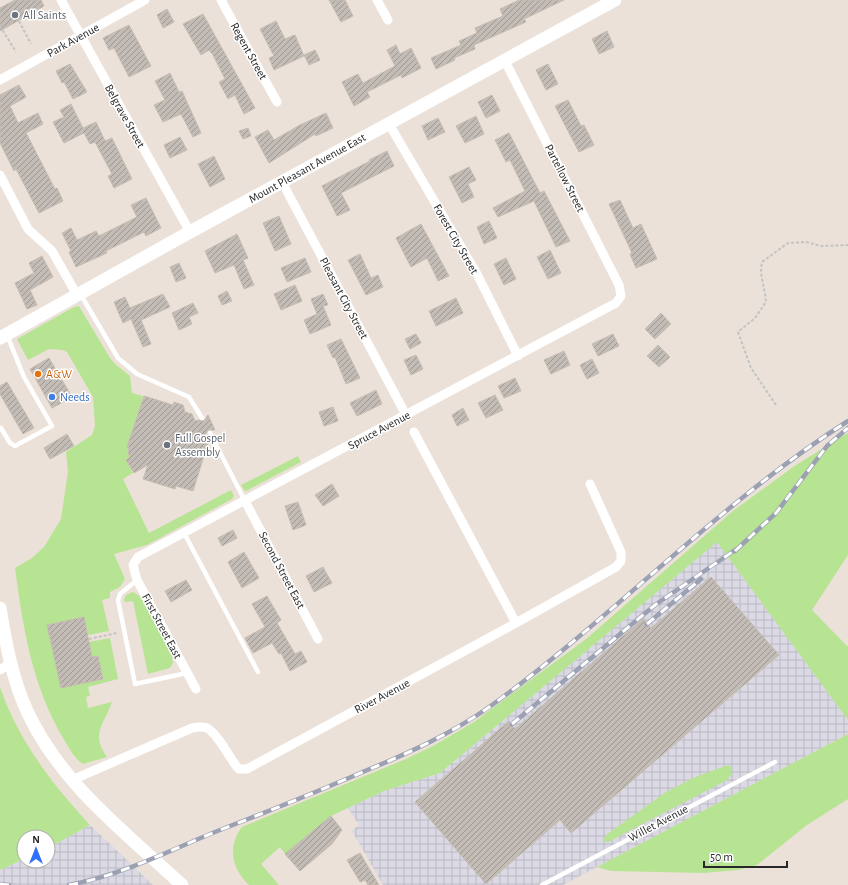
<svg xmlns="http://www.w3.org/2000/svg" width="848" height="885" viewBox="0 0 848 885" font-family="'Alegreya Sans',sans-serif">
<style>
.industrial{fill:url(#industrial-grid)}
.grass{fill:#b7e492}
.building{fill:url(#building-hatch);stroke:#c6bdb2}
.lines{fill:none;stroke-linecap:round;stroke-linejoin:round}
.path{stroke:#c3c3c3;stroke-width:2;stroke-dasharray:3 2;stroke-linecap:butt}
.lane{stroke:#fff;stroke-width:4.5}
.street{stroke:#fff;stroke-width:9}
.secondary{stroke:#fff;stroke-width:13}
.rail-casing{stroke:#9ba1b3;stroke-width:4.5}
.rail{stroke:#fff;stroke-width:3;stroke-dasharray:9;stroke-linecap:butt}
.worship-dot{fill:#6b7280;stroke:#fff;stroke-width:1.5}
.food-dot{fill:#e8710a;stroke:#fff;stroke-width:1.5}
.shop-dot{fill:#3f7fe0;stroke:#fff;stroke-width:1.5}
.labels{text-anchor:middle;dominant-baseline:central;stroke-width:3;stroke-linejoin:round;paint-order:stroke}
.worship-label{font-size:12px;fill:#5b616d;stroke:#fff;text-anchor:start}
.street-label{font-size:12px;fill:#282828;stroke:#fff}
.food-label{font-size:12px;fill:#c56008;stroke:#fff;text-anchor:start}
.shop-label{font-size:12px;fill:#366cbe;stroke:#fff;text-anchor:start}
</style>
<defs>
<pattern id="industrial-grid" width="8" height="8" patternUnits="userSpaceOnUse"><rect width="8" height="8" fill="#dbd9e3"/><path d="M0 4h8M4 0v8" fill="none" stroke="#bcbac3"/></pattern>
<pattern id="building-hatch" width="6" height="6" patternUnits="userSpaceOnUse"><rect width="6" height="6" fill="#c3bbb5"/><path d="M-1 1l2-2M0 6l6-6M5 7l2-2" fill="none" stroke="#9e9893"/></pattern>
</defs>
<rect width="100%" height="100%" fill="#ebe1d8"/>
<path class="industrial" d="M717,541l131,179v14l-285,151h-180l-31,-54 7,-6 -11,-17 36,-17 56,-18z
M90,825l63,60h-153v-15l24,-11v2h24v-13z"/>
<path class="grass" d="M79,306l31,52 5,6 15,12 2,17 11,3 -4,15 2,5 -4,-1 -10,32 2,1 -1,4 2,5 -4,3 7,13 -10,6 26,54 82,-43 3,6 -2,3 -85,46 -33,9 11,25 -5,8 -10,5v6l-8,2 7,31 -21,4 -4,-17 -23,70 42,-9 -5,-23 -6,1 -3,-15 21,-4 8,41 -30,8 2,9 -4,1 2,11 24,-6c-8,23 -22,31 -5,55l-24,7c-9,-5 -14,-17 -20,-26 -31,-53 -40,-110 -48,-170l17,-10 12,-11 17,-28 7,-48 -2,-19 26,-17 3,-9 -2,-29 -26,-45 -4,-2 -14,-1 -21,11 -11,-21 57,-32z
M848,433v122l-36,55 36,37v73l-131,-178 -277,231 -56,18 -53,25 -46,38 -5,-7 -19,17 18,21h-30c-17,-16 -22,-38 -7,-58l164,-68 27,-13 41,-24 112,-83 147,-128 63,-46z
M298,456l3,6 -55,29 -2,-1 -3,-5z
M133,592l8,5 31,58 1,8 -3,5 -22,6 -15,-73 -8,1 -1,-2 2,-5z
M0,687c18,53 52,97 90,138l-42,23v-11h-24v22l-24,11z
M848,734v65l-41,26 -50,40 -19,5 -34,3 -93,-2 -14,-4z
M728,765l3,2v8l-4,5 -119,62 -5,-1 3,-6 60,-43 27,-14z"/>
<path class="building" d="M15,0h26l3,6 -44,25v-23z
M329,0h16l8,16 -12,6z
M519,0h45l-40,19 2,3 -52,23 1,4 -21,9 1,2 -19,9 -5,-11 30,-13 -2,-4 18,-8 -2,-5 28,-12 -3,-7z
M167,9l7,13 -11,6 -6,-13z
M203,14l52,94 -11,6 -9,-19 -7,4 -9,-17 6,-3 -12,-24 -4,-5 -8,5 -18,-31z
M276,21l9,18 10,-4 9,21 -30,14 -5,-12 5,-2 -14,-27z
M129,25l22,41 -22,11 -15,-29 -5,2 -6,-12z
M607,31l7,16 -15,7 -7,-15z
M396,45l4,9 11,-6 10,20 -19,10 -1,-3 -34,17 3,5 -16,9 -12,-24 16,-8 5,9 32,-17 -8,-16z
M315,50l5,10 -11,5 -5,-10z
M70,64l17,28 -14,7 -9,-17 -2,1 -6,-12z
M548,64l10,20 -12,6 -10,-20z
M170,73l9,19 3,-1 19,42 -8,4 -12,-23 -18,8 -9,-17 11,-5 -10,-19z
M19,85l7,12 -16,9 8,17 20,-10 5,11 -17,9 29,56 2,-1 6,13 -24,12 -23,-44 -2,2 -14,-28v-48z
M492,95l8,16 -14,7 -8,-16z
M568,100l13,26 3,-1 10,20 -15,7 -24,-46z
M71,104l12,24 13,-6 9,19 7,-3 20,41 -18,9 -6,-12 4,-2 -17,-32 -5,2 -6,-11 -20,10 -11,-21 11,-5 -4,-7z
M326,113l7,15 -17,8 -1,-2 -46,29 -14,-26 13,-7 6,10 26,-15z
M476,116l8,18 -19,9 -9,-17z
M438,118l7,14 -17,8 -6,-14z
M248,128l3,8 -8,3 -4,-8z
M509,133l31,60 4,-2 26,50 -14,6 -22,-46 -36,16 -5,-9 32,-17 -15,-31 -4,2 -11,-22z
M180,137l7,13 -17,8 -6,-13z
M387,151l7,15 -53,27 9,17 -13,6 -15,-30 48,-25 -1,-1z
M214,156l11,23 -15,8 -12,-23z
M469,167l7,13 -8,4 6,13 -12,6 -13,-26z
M146,198l15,30 -15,8 -2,-4 -38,19 1,2 -31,14 -7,-15 2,-1 -9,-18 9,-5 6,12 19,-9 3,5 38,-19 -6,-12z
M620,200l13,28 8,-4 16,35 -21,9 -6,-14 2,-1 -23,-49z
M279,216l12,28 -16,7 -12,-28z
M489,221l8,17 -13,6 -7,-17z
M421,224l28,52 -11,5 -11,-23 -16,9 -15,-29z
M237,234l11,24 -5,2 11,25 -10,4 -10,-24 -19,8 -10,-22z
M550,250l11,23 -13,6 -11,-22z
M360,254l11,24 7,-3 5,12 -17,8 -18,-35z
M42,256l11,21 -23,13 7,15 -10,4 -12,-26 19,-10 -5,-10z
M305,258l6,14 -24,10 -6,-14z
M506,258l10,21 -12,6 -10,-21z
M179,263l7,15 -10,4 -6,-15z
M295,285l7,16 -21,9 -7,-16z
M227,291l5,10 -10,4 -4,-9z
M163,294l7,13 -29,13 10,24 -8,3 -12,-28 -8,4 -9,-21 11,-5 5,11z
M323,294l5,11 -5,1 8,19 -21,9 -6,-14 13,-6 -6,-15z
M456,298l7,15 -27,13 -7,-15z
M193,303l5,10 -9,4 3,7 -13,6 -7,-17z
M661,313l10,11 -16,15 -10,-10z
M416,334l5,9 -11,6 -5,-10z
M613,334l6,12 -21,10 -6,-12z
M341,339l19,39 -14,6 -11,-27 -2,1 -6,-13z
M658,345l12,12 -11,10 -12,-11z
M564,351l6,14 -19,9 -7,-14z
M416,355l7,14 -12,6 -7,-15z
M49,358l23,39 -20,11 -22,-39z
M592,359l7,14 -12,6 -7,-14z
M515,378l6,13 -17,7 -6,-12z
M7,382l27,46 -11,6 -23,-40v-8z
M376,390l6,14 -25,12 -7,-13z
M495,395l8,15 -17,8 -8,-15z
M144,396l29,9 1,-3 9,3 2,7 7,2 3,7 4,-1 5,1 4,-6 7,15h-7l-3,6 3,7 -15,48 -17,-5 -1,3 -32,-10 5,-14 -14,8 -8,-13 4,-3 -2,-5 1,-4 -2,-1z
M333,407l5,14 -14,5 -5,-14z
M463,408l6,12 -12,6 -5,-11z
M67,434l7,12 -24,13 -6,-11z
M332,484l7,12 -16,10 -8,-11z
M298,502l8,23 -13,5 -8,-24z
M233,530l4,8 -15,8 -4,-8z
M244,552l15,26 -17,10 -14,-26z
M323,567l9,16 -18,9 -8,-16z
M711,577l68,78 -208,178 -11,-13 -74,64 -71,-82 94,-81 6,8 128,-110 8,9z
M186,580l6,10 -21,12 -6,-11z
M267,596l14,24 -4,3 18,31 6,-3 6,11 -17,9 -9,-18 -2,1 -7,-11 -19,10 -8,-15 20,-11 -13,-23z
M84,617l8,40 6,-1 5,23 -42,9 -14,-63z
M331,816l11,14 -10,14 -32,27 -15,-17z
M360,853l13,22 6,10h-11l-3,-5 -5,2 -13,-22z"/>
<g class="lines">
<path class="path" d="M19,21l12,23
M0,26l16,26
M776,405l-25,-37 -13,-36 17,-14 11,-16c-1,-15 -7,-26 -4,-40l26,-19 18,-1 15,4 27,-1
M89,639l28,-6"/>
<path class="lane" d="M81,295l37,63 19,16 52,23 13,21
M0,429l1,-1 9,15 5,3 37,-20 -28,-49 -17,-42
M210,433l35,68
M184,533l74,139
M137,580l-17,14 -2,6 17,84 52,-11
M542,885l233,-123"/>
<path class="street" d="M61,0l129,232
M221,0l56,102
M377,0l11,20
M0,80l145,-80
M389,124l88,150 41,82
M0,175l28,54 24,22 25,44
M282,182l124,233
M414,432l102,191
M245,501l73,138
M0,670l10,-7
M196,689l-59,-109 -4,-15 5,-8 478,-254 5,-7 -2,-11 -114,-224
M72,780l120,-52c5,-1 10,-2 15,0 10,5 23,30 30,39l2,2h8l269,-146 100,-56 5,-6v-9l-31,-68"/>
<path class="secondary" d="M0,338l190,-106 425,-232
M0,608c6,36 12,70 27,103 33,72 98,121 155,174"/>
<defs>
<path id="rail" d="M735,551l41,-38 51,-67 21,-18
M647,624l54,-45
M512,724l143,-119 83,-57
M0,884l9,1
M69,885c54,-10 101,-35 151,-55 49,-19 97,-38 145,-59 44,-18 88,-38 127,-66 123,-89 227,-202 356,-284"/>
</defs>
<use href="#rail" class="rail-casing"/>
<use href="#rail" class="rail"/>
</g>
<g class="worship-dot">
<circle cx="15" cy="15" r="4"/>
<circle cx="167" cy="445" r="4"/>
</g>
<circle class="food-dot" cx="38" cy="374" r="4"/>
<circle class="shop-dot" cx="52" cy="397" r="4"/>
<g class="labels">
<g class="worship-label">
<text x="23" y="15">All Saints</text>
<text x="175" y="438">Full Gospel<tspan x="175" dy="14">Assembly</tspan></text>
</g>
<g class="street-label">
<text transform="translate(73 40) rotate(-29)">Park Avenue</text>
<text transform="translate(249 51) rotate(61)">Regent Street</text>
<text transform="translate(125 116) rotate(61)">Belgrave Street</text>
<text transform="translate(307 168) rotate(-29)">Mount Pleasant Avenue East</text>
<text transform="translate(565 178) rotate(63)">Partellow Street</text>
<text transform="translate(456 239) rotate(60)">Forest City Street</text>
<text transform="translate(344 298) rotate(62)">Pleasant City Street</text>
<text transform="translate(379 430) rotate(-28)">Spruce Avenue</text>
<text transform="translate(282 570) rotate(62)">Second Street East</text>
<text transform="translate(162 626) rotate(62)">First Street East</text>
<text transform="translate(382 696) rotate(-28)">River Avenue</text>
<text transform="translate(658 823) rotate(-28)">Willet Avenue</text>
</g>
<g class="food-label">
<text x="46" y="374">A&amp;W</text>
</g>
<g class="shop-label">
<text x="60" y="397">Needs</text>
</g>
</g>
<g transform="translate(36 849)"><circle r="19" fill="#ffffff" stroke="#a9a9a9"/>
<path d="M0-3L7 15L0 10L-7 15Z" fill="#316fff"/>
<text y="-6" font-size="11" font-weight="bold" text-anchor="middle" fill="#282828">N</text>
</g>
<path d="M704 861v6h83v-6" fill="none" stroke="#282828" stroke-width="2"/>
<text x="710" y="861" font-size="12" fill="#282828" stroke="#ffffff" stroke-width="3" paint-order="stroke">50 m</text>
</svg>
